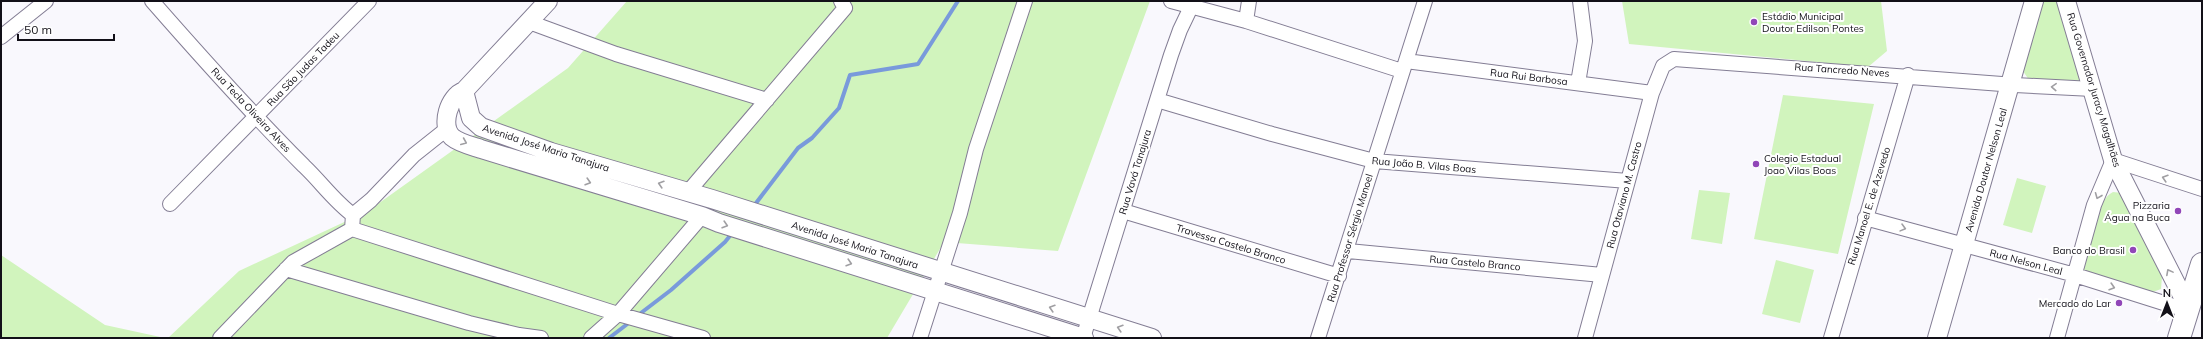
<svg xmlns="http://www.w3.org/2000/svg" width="2203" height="339" viewBox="0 0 2203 339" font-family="Mulish,sans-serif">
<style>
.green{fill:#d1f4bd}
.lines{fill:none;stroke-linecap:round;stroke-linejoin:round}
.stream{stroke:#799adb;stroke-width:4}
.minor-casing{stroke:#837d94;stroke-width:16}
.tertiary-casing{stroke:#837d94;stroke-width:20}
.primary-casing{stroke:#837d94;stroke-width:24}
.minor{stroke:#fff;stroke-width:14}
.tertiary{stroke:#fff;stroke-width:18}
.primary{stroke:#fff;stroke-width:22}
.oneway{stroke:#a09fa3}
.poi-dot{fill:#9146b8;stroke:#fff;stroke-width:1.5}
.labels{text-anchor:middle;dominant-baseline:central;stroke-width:4;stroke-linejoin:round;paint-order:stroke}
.poi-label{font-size:10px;fill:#121018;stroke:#fff;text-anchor:end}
.street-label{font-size:10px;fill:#121018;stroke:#fff}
</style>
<rect width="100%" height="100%" fill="#f9f8fd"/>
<path class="green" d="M627,1h523l-92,250 -114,-9 -57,96h-719l71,-67 129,-60 200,-143z
M1622,1h259l6,50 -19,16 -239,-23z
M2043,1h14l24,76 -2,4 -50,-1 -6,-9 14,-57z
M1783,95l91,9 -36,150 -84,-15z
M2017,178l29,8 -14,47 -29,-8z
M1699,190l31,3 -8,51 -31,-5z
M2113,192l9,1 40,84 -1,12 -8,3 -70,-21 -1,-6c6,-19 13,-64 31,-73z
M1,255l104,70 60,13h-164z
M1776,260l38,10 -14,53 -38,-9z"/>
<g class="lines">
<path class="stream" d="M753,207l45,-59 14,-10 27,-30 11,-33 68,-11 40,-63
M637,316l34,-26 54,-48 8,-10
M609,338l21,-16"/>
<defs>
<path id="minor" d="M152,1c49,56 99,112 152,165 17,16 30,35 49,49
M1171,1l75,20 156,50
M1246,21l3,-20
M529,22l87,32 151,46
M1,37l45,-36
M1406,61l246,32
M1578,83l7,-42 -5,-40
M1157,100l115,34 102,27 254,20
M688,192l157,-184 -4,-7
M170,204l199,-203
M1123,211l216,65
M1865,218l210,57 111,35
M352,229l266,85 85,24
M1348,251l254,24
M286,269l183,54 50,12 22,3
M220,338l73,-76 59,-33 1,-14 18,-15 43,-45 34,-27
M591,338l27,-24 84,-98
M920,338l40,-125 16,-64 49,-148
M1083,338l88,-283 9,-25 11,-23
M1318,338l107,-337
M1585,338l67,-245 11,-27 11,-7 341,26 78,4
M1831,338l77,-263
M2057,338l37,-133 19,-45 89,29"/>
<path id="tertiary" d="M548,1l-84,90c-15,5 -24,34 -12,46 7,6 20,9 29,12l221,67 17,7 365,115
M2066,1l47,159 75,147
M464,91l7,27 10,9 70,25 161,47 440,139
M1937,338l97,-337"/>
<path id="primary" d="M2179,338l23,-74"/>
</defs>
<use href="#minor" class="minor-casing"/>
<use href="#tertiary" class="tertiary-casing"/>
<use href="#primary" class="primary-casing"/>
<use href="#minor" class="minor"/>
<use href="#tertiary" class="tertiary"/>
<use href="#primary" class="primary"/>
</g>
<defs><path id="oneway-chevron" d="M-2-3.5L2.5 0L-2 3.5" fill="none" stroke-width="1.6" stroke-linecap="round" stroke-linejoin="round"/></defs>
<g class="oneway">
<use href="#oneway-chevron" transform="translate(2054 87) rotate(-177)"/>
<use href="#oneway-chevron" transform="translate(464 142) rotate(23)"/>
<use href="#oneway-chevron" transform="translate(2165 178) rotate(-163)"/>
<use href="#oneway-chevron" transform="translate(588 182) rotate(17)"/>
<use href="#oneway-chevron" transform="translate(661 184) rotate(-163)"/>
<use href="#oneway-chevron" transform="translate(2098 196) rotate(112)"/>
<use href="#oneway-chevron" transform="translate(725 225) rotate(17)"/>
<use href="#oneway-chevron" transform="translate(1903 228) rotate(15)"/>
<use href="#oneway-chevron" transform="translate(849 263) rotate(17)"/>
<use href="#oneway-chevron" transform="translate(2169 272) rotate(-118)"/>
<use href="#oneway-chevron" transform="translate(2112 287) rotate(17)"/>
<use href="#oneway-chevron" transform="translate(1052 308) rotate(-163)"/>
<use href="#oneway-chevron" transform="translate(1120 328) rotate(-163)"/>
</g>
<g class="poi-dot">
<circle cx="1754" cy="22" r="4"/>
<circle cx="1756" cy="164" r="4"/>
<circle cx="2178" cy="211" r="4"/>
<circle cx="2133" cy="250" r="4"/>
<circle cx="2119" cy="303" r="4"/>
</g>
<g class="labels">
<g class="poi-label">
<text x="1762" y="16" text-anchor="start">Estádio Municipal<tspan x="1762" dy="12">Doutor Edilson Pontes</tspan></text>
<text x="1764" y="158" text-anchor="start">Colegio Estadual<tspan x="1764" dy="12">Joao Vilas Boas</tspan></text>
<text x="2170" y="205">Pizzaria<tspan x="2170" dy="12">Água na Buca</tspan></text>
<text x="2125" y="250">Banco do Brasil</text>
<text x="2111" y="303">Mercado do Lar</text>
</g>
<g class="street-label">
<text transform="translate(303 69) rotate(-46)">Rua São Judas Tadeu</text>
<text transform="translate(1842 70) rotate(4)">Rua Tancredo Neves</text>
<text transform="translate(1529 77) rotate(7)">Rua Rui Barbosa</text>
<text transform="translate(2094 90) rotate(73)">Rua Governador Juracy Magalhães</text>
<text transform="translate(251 110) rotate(47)">Rua Tecla Oliveira Alves</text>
<text transform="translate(546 148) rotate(18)">Avenida José Maria Tanajura</text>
<text transform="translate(1424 165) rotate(5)">Rua João B. Vilas Boas</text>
<text transform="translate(1986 170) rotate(-74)">Avenida Doutor Nelson Leal</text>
<text transform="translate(1135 172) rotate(-73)">Rua Vavá Tanajura</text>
<text transform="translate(1624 195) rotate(-75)">Rua Otaviano M. Castro</text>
<text transform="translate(1869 206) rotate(-73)">Rua Manoel E. de Azevedo</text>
<text transform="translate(1350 238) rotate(-73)">Rua Professor Sérgio Manoel</text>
<text transform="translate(1231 244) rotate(17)">Travessa Castelo Branco</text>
<text transform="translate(855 245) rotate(18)">Avenida José Maria Tanajura</text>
<text transform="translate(2026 262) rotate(15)">Rua Nelson Leal</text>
<text transform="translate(1475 263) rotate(5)">Rua Castelo Branco</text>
</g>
</g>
<rect width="2203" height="339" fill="none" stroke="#121018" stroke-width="4"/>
<g transform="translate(2167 303)" stroke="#ffffff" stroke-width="3" paint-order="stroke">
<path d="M0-3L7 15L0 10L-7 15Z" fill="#121018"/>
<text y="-6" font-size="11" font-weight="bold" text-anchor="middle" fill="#121018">N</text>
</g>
<path d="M18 34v6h96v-6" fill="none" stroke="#121018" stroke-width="2"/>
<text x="24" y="34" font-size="12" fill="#121018" stroke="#ffffff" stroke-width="3" paint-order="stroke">50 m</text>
</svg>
